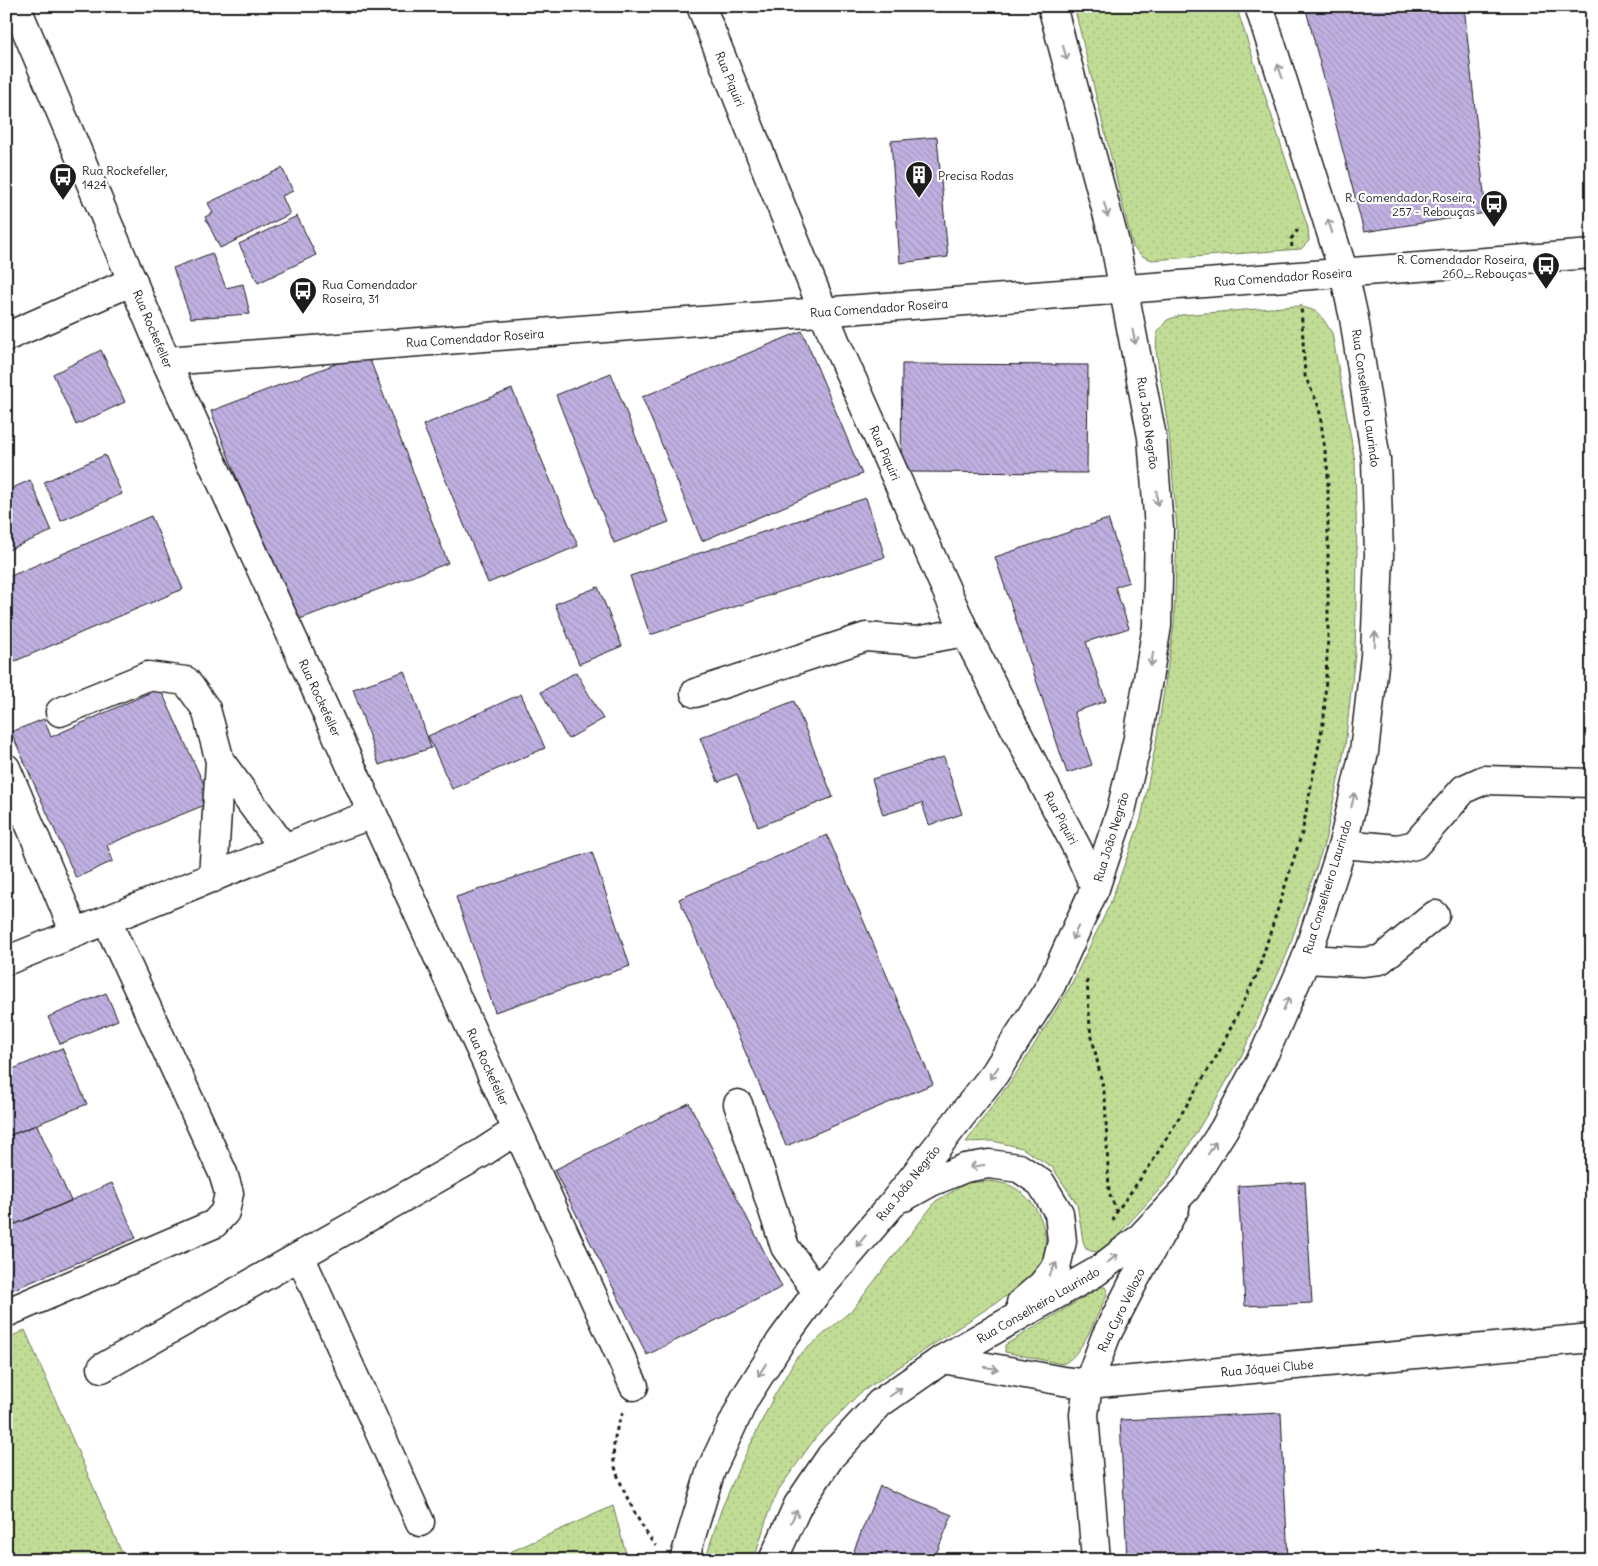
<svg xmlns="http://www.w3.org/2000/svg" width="1598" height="1566" viewBox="0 0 1598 1566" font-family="Delius,sans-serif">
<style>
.grass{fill:url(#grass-dots);stroke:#6e7c58}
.building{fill:url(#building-back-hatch);stroke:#1c1c1c}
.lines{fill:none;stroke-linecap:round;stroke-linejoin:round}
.minor-casing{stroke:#1c1c1c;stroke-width:31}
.major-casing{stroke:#1c1c1c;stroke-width:31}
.path{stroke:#1c1c1c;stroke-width:3;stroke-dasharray:4 4;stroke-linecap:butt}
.minor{stroke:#fff;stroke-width:28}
.major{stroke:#fff;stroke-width:28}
.oneway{stroke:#999}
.labels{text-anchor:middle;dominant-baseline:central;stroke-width:4.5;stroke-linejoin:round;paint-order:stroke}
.street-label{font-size:12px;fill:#1c1c1c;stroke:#fff}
.poi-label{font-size:12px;fill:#1c1c1c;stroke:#fff;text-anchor:start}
</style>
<defs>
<pattern id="grass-dots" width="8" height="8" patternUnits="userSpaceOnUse" patternTransform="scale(1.25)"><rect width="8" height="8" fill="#c1dd95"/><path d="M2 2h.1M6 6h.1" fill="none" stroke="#a5bd80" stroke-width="1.8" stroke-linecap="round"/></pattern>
<pattern id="building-back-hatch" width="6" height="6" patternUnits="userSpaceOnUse" patternTransform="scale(1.25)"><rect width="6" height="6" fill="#bfb0e1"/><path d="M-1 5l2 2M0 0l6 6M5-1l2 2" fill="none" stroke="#a497c0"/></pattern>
</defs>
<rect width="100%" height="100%" fill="#fff"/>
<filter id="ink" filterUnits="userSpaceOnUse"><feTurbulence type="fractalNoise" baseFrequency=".02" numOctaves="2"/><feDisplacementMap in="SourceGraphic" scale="10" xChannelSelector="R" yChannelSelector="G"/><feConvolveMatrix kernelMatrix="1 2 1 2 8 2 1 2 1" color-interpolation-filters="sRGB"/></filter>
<g filter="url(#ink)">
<path class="grass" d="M1074,6h162l72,222 1,13 -8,8 -149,11 -10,-4 -9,-9z
M1296,306c24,4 23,7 36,27l23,128 2,97 -2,95 -10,94 -20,94 -38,113 -47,105 -72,121 -58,64c-9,8 -13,10 -24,5l-3,-8 -6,-37 -25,-37 -30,-19 -29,-7 -27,1 52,-71 52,-84 40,-83 31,-85 15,-76 18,-118 3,-95 -8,-97 -13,-83 1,-17 10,-13 14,-5z
M990,1181c6,1 13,2 19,4 28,12 45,50 32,78 -3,6 -10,13 -14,19l-167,111 -44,44 -37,52 -11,25 -14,46h-49l16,-50 18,-42 34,-70 23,-40 57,-49 83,-108 31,-18z
M1101,1287h4l2,3v5c-9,17 -26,64 -45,69l-57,-12v-7z
M25,1330l100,230h-119v-221z
M613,1506l13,48 -2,6h-132z"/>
<path class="building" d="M1305,6h159l22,207 -122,19z
M937,137l11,120 -48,6 -9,-122z
M282,168l11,23 -11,5 8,18 -70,34 -15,-31 8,-4 -5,-10z
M297,216l19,39 -58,28 -19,-39z
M212,253l14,35 17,-4 7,30 -59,4 -18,-50z
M802,331l60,143 -160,67 -60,-144z
M101,350l24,52 -49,23 -23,-51z
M367,352l81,211 -156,59 -81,-211z
M902,364l186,1 -1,108 -186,-1z
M611,373l58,149 -55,21 -58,-148z
M512,389l66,157 -90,37 -65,-158z
M105,455l17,39 -61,27 -17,-39z
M30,480l22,51 -46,20v-60z
M866,498l19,59 -235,78 -20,-59z
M151,516l32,73 -177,76v-87z
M1108,519l21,63 -14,5 14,41 -43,14 20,59 -32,11 18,53 -25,8 -72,-216z
M598,587l24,59 -43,18 -24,-60z
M405,671l26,77 -52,17 -26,-76z
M576,672l27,47 -35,20 -27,-47z
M160,688l52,114 -105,43 6,16 -37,17 -65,-146 33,-13 7,18z
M521,694l24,54 -93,41 -24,-53z
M794,701l39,96 -75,30 -21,-53 -19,8 -18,-44z
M944,757l18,57 -33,11 -7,-22 -39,12 -11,-36z
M827,835l106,249 -147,62 -107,-247z
M592,852l38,114 -135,46 -39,-115z
M106,993l12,27 -58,24 -12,-27z
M62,1048l25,56 -81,33v-65z
M689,1103l93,184 -135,68 -93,-185z
M37,1125l34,76 -55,23 -10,-23v-64z
M1305,1182l7,121 -67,3 -7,-120z
M112,1183l24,55 -124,52 -6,-12v-50z
M1281,1413l7,147h-161l-7,-140z
M880,1486l72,29 -16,39 15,6h-101z"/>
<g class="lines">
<defs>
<path id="minor" d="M701,6l135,337 129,289 113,218 17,38
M6,337l127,-56
M166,361l468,1025
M695,693l171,-56 50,4 49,-9
M60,712l88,-36 38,5 20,28 14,52 -7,117
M220,761l64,87
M6,768l69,165
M1343,844l55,5 17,-4 49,-56 20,-9 108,3
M1306,959l56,3 18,-2 55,-45
M6,961l328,-133 39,-14
M738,1104l47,143 32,45
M300,1256l120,266
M6,1313l208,-89 11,-12 4,-19 -6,-20 -116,-252
M943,1359l120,22 25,3 504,-46
M102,1368l378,-214 37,-24
M1096,1560l-12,-145 4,-31 18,-48 30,-59 39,-69"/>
<path id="major" d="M16,6l150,355 1426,-107
M904,1197l27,-15 34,-14 24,-4 30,4 22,15 18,30 3,28 -6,26 -14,18 -21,18
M684,1560l27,-90 34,-72 36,-57 36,-49 76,-89 102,-130 56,-88 44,-97 26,-77 17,-73 19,-112 2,-98 -7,-91 -38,-198 -62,-233
M773,1560l25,-55 33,-49 49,-53 63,-44 153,-87 43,-33 47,-50 38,-60 42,-79 40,-91 37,-115 21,-92 11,-96 4,-101 -3,-95 -22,-142 -10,-45 -85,-267"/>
</defs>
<use href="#minor" class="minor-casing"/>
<use href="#major" class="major-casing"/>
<path class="path" d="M1292,247l-1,-8 6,-8v-3
M1087,980l3,48 15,69 4,95 7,18
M1113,1221l4,-10 32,-44 70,-115 38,-78 45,-141 22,-115 4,-83v-162l-9,-66 -14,-31 -4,-71
M623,1412c-7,16 -11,33 -9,50 2,17 30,72 42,84"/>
<use href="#minor" class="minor"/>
<use href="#major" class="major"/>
</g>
<defs><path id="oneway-shaft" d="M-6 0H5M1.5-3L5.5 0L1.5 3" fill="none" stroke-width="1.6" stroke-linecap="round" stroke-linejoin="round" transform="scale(1.25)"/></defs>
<g class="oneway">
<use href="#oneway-shaft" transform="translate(1065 53) rotate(75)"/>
<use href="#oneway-shaft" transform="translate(1280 71) rotate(-108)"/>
<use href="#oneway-shaft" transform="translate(1106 210) rotate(75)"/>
<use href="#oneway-shaft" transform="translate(1330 226) rotate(-108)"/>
<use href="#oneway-shaft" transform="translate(1134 337) rotate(78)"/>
<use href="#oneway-shaft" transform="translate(1157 498) rotate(86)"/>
<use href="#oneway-shaft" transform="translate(1375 639) rotate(-88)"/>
<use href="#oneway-shaft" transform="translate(1152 659) rotate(100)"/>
<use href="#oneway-shaft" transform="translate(1353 800) rotate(-77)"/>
<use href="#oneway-shaft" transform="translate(1075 933) rotate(115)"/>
<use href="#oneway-shaft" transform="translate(1286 1004) rotate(-66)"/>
<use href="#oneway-shaft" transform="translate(994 1073) rotate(125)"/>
<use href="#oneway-shaft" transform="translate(1212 1148) rotate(-58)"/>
<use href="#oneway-shaft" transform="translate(977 1166) rotate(172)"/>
<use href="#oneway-shaft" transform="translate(861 1241) rotate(130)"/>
<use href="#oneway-shaft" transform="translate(1112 1259) rotate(-38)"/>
<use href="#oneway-shaft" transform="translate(1053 1269) rotate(-61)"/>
<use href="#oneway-shaft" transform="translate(991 1368) rotate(10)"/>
<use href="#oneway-shaft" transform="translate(762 1370) rotate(122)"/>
<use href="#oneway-shaft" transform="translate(896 1392) rotate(-35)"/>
<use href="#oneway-shaft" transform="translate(794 1516) rotate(-65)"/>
</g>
</g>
<defs>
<symbol id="building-pin" viewBox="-11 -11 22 30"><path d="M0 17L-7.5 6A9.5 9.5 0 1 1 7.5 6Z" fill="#1c1c1c" stroke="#fff"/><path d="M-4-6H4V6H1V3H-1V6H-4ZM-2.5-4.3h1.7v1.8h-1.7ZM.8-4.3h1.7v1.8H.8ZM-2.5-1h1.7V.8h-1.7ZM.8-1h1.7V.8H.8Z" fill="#fff"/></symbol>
<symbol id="bus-pin" viewBox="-11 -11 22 30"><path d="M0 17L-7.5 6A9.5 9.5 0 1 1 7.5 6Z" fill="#1c1c1c" stroke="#fff"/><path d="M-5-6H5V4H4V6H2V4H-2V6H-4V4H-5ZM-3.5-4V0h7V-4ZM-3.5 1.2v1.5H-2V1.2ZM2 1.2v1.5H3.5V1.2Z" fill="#fff"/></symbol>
</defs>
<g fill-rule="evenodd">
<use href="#building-pin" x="903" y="159" width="32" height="43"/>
<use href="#bus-pin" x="47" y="161" width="32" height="43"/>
<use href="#bus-pin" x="1478" y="188" width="32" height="43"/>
<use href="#bus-pin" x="1530" y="250" width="32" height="43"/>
<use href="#bus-pin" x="287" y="275" width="32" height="43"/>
</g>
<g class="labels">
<g class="street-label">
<text transform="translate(730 79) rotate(68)">Rua Piquiri</text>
<text transform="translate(1283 277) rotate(-4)">Rua Comendador Roseira</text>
<text transform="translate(879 308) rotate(-4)">Rua Comendador Roseira</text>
<text transform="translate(153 329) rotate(67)">Rua Rockefeller</text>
<text transform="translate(475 338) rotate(-4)">Rua Comendador Roseira</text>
<text transform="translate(1366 398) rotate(82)">Rua Conselheiro Laurindo</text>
<text transform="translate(1148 423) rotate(82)">Rua João Negrão</text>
<text transform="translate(885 453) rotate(66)">Rua Piquiri</text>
<text transform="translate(320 698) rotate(65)">Rua Rockefeller</text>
<text transform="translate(1061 818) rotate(62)">Rua Piquiri</text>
<text transform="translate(1111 837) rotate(-73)">Rua João Negrão</text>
<text transform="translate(1327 887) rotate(-73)">Rua Conselheiro Laurindo</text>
<text transform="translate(488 1067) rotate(65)">Rua Rockefeller</text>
<text transform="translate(908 1183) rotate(-51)">Rua João Negrão</text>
<text transform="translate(1038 1305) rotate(-30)">Rua Conselheiro Laurindo</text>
<text transform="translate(1121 1310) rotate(-64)">Rua Cyro Vellozo</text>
<text transform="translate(1267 1368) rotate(-5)">Rua Jóquei Clube</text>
</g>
<g class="poi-label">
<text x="82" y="170">Rua Rockefeller,<tspan x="82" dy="14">1424</tspan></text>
<text x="938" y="175">Precisa Rodas</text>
<text x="1475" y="197" text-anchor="end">R. Comendador Roseira,<tspan x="1475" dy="14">257 - Rebouças</tspan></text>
<text x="1527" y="259" text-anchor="end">R. Comendador Roseira,<tspan x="1527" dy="14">260 - Rebouças</tspan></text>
<text x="322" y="284">Rua Comendador<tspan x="322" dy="14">Roseira, 31</tspan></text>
</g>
</g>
<rect width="1598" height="1566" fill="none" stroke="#fff" stroke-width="25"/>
<rect x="12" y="12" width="1573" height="1541" fill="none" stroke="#1c1c1c" stroke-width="2" filter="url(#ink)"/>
</svg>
